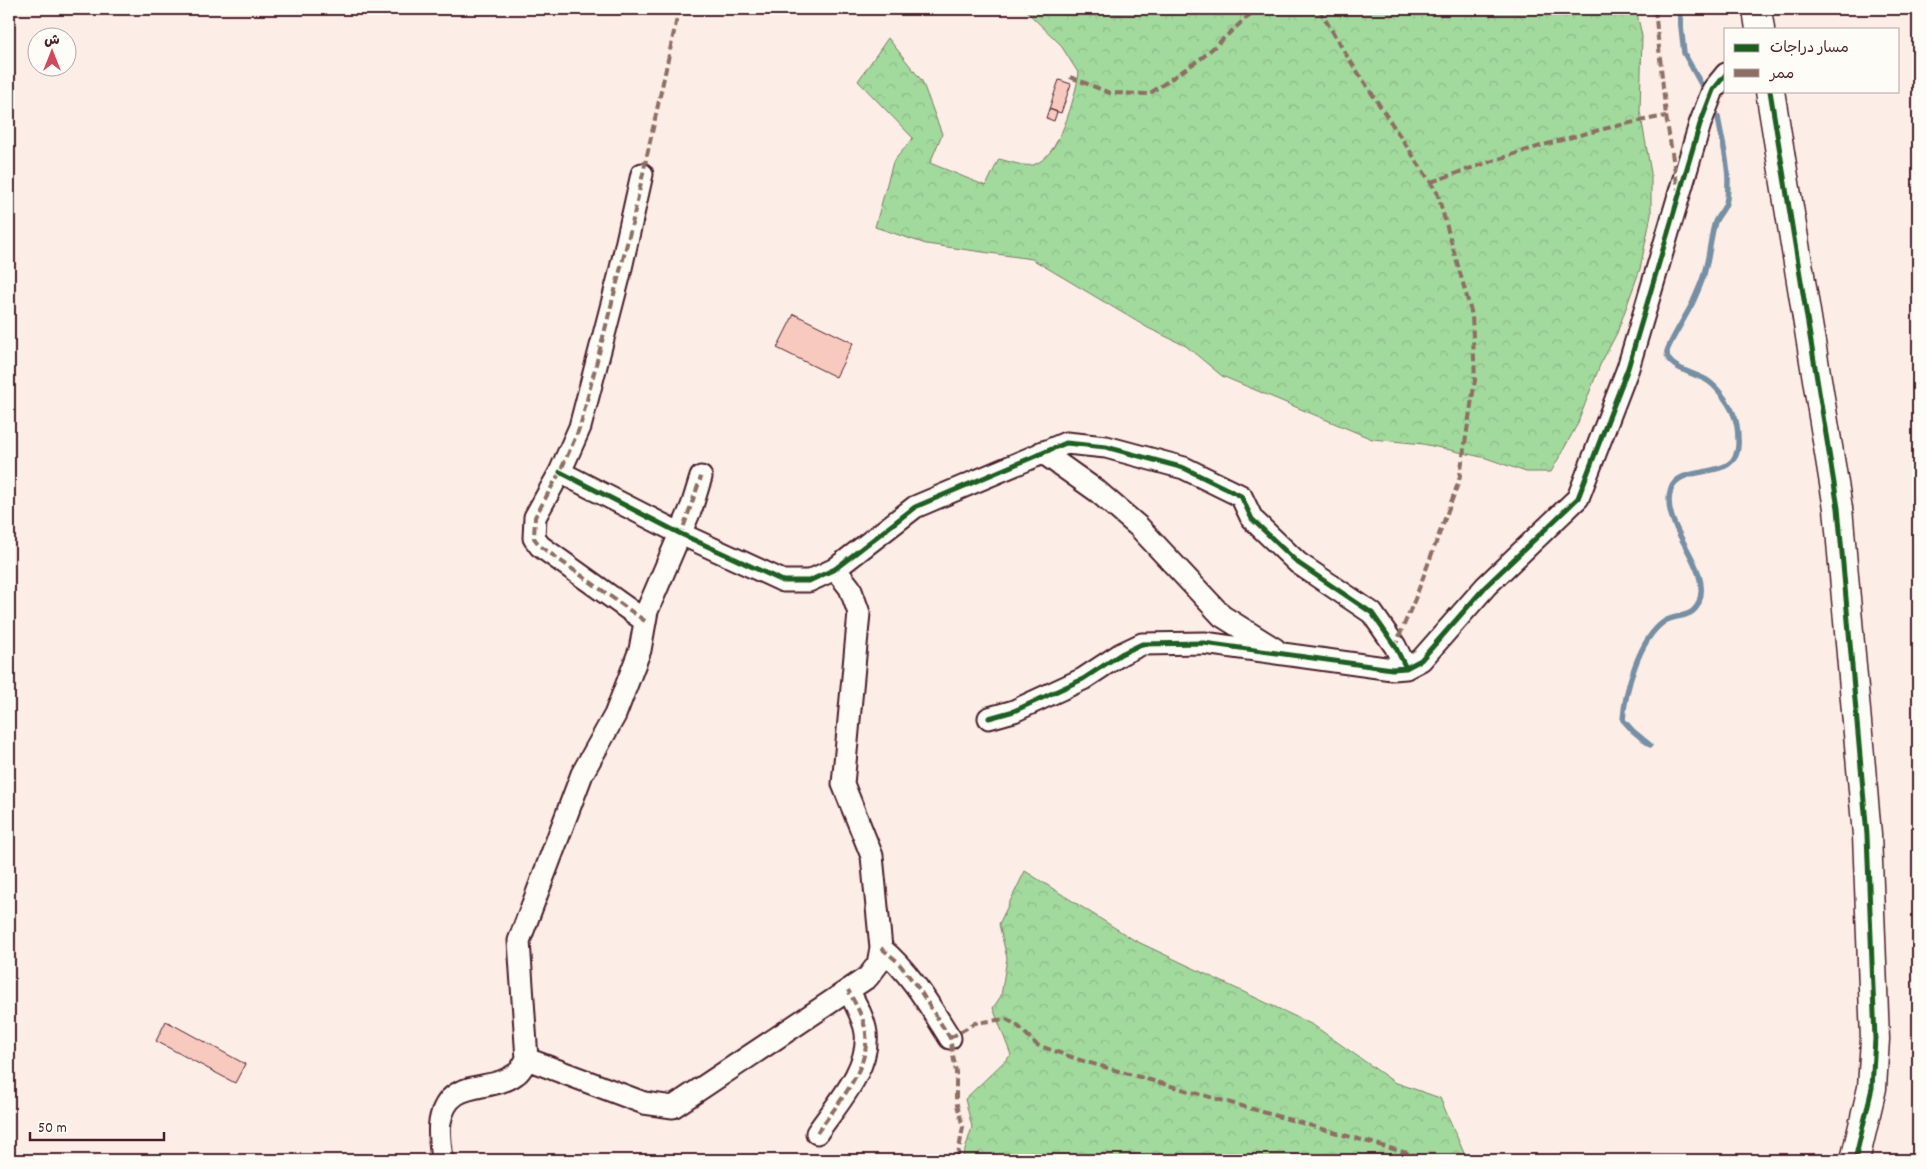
<svg xmlns="http://www.w3.org/2000/svg" width="1927" height="1169" viewBox="0 0 1927 1169" font-family="Dekko,'Playpen Sans Arabic',sans-serif">
<style>
.forest{fill:url(#forest-crowns);stroke:#767c64}
.lines{fill:none;stroke-linecap:round;stroke-linejoin:round}
.stream{stroke:#768fa4;stroke-width:5.5}
.building{fill:#f8c9be;stroke:#4a1f2b}
.street-casing{stroke:#4a1f2b;stroke-width:25}
.secondary-casing{stroke:#4a1f2b;stroke-width:31}
.street{stroke:#fdfcf7;stroke-width:21}
.secondary{stroke:#fdfcf7;stroke-width:28}
.quiet{stroke:#8d6e63;stroke-width:4;stroke-dasharray:8 4;stroke-linecap:butt}
.cycleway-casing{stroke:#fdfcf7;stroke-width:8}
.cycleway{stroke:#1b5e20;stroke-width:5}
</style>
<defs>
<pattern id="forest-crowns" width="20" height="18" patternUnits="userSpaceOnUse" patternTransform="scale(1.25)"><rect width="20" height="18" fill="#a2d99d"/><path d="M2 6a3 3 0 1 1 6 0M12 15a3 3 0 1 1 6 0" fill="none" stroke="#8dba87"/></pattern>
</defs>
<rect width="100%" height="100%" fill="#fcede6"/>
<filter id="ink" filterUnits="userSpaceOnUse"><feTurbulence type="fractalNoise" baseFrequency=".02" numOctaves="2"/><feDisplacementMap in="SourceGraphic" scale="10" xChannelSelector="R" yChannelSelector="G"/><feConvolveMatrix kernelMatrix="1 2 1 2 8 2 1 2 1" color-interpolation-filters="sRGB"/></filter>
<g filter="url(#ink)">
<path class="forest" d="M1024,9h612l6,27 -2,75 11,62v42l-11,54 -23,64 -17,32 -23,60 -26,47h-25l-40,-14 -63,-14 -51,-5 -150,-63 -36,-30 -38,-18 -116,-69 -106,-15 -51,-17 18,-65 20,-24 -55,-57 30,-43 34,43 20,53 -12,29 56,23 13,-27c9,2 25,8 34,6 27,-8 41,-66 46,-91l-19,-30z
M1025,871l109,69 179,85 81,57 46,16 27,62h-505l10,-33 -7,-28 46,-44 -18,-47 8,-12 6,-38 -8,-34z"/>
<g class="lines">
<path class="stream" d="M1679,9l5,44 17,31
M1650,745l-17,-14 -10,-11c2,-29 16,-82 42,-99 11,-7 28,-2 34,-19 14,-36 -41,-76 -28,-113 10,-29 71,-3 67,-50 0,-9 -1,-18 -5,-26 -4,-10 -16,-26 -25,-32 -11,-8 -42,-12 -41,-29 0,-6 22,-41 26,-50 4,-10 10,-21 12,-32 5,-16 5,-32 10,-48 3,-7 9,-12 11,-19 2,-7 2,-16 2,-23 0,-20 -7,-43 -10,-63"/>
</g>
<path class="building" d="M1059,80l12,4 -10,29 -12,-4z
M1049,109l8,3 -3,9 -8,-3z
M794,314l59,29 -17,34 -59,-29z
M166,1021l79,43 -10,19 -79,-42z"/>
<g class="lines">
<defs>
<path id="street" d="M642,174l-23,103 -39,150 -20,45 -25,45 -1,21 6,8 105,75
M1042,452l55,39 42,36 83,89 53,33
M560,472l121,62 102,47h26l26,-12 80,-62 151,-64 40,4 78,21 57,28 11,23 46,44 74,50 23,33 11,22
M989,718l25,-7 69,-32 38,-25 21,-10 62,-1 188,26 14,-1 15,-8 65,-74 92,-88 50,-130 72,-244 13,-34 13,-16
M881,948c30,25 48,57 69,90
M527,1059l117,44 29,4 195,-130 10,-13 3,-16 -9,-92 -29,-72 16,-171 -9,-25 -15,-19
M817,1133c19,-28 53,-64 49,-100 -2,-15 -11,-30 -18,-43
M442,1160c-1,-12 -4,-27 -2,-38 8,-46 50,-28 76,-48 5,-3 8,-10 11,-15l-8,-118 63,-167 33,-59 25,-65 7,-39 45,-105 9,-29"/>
<path id="secondary" d="M1757,9l3,20
M1770,91l68,417 29,327 8,204 -3,49 -17,72"/>
</defs>
<use href="#street" class="street-casing"/>
<use href="#secondary" class="secondary-casing"/>
<use href="#street" class="street"/>
<use href="#secondary" class="secondary"/>
<path class="quiet" d="M1319,9l28,47 90,136 35,123 3,65 -16,101 -44,118 -20,47
M1655,9l11,107 12,74
M1070,77l40,16 39,1 54,-37 53,-48
M1431,182c77,-27 154,-52 235,-66
M678,532l3,2 20,-57
M645,621l-105,-75 -6,-8 1,-21 25,-45 20,-45 52,-203 47,-215
M881,948l16,13 22,28 31,49 6,34v29l7,26 -6,33
M950,1038l25,-15 31,-4 11,6 20,20 46,16 349,99
M817,1133c19,-28 53,-64 49,-100 -2,-15 -11,-30 -18,-43"/>
<defs>
<path id="cycleway" d="M1770,91l68,417 29,327 8,204 -3,49 -17,72
M560,472l121,62 102,47h26l26,-12 80,-62 151,-64 40,4 78,21 57,28 11,23 46,44 74,50 23,33 11,22
M989,718l25,-7 69,-32 38,-25 21,-10 62,-1 188,26 14,-1 15,-8 65,-74 92,-88 50,-130 72,-244 13,-34 13,-16"/>
</defs>
<use href="#cycleway" class="cycleway-casing"/>
<use href="#cycleway" class="cycleway"/>
</g>
</g>
<rect width="1927" height="1169" fill="none" stroke="#fdfcf7" stroke-width="30"/>
<rect x="15" y="15" width="1897" height="1139" fill="none" stroke="#4a1f2b" stroke-width="2" filter="url(#ink)"/>
<rect x="1724" y="28" width="175" height="65" fill="#fdfcf7" stroke="#b5a4a5"/>
<rect x="1734" y="44" width="25" height="8" fill="#1b5e20" stroke="#b5a4a5"/>
<text x="1770" y="52" font-size="15" fill="#4a1f2b">مسار دراجات</text>
<rect x="1734" y="69" width="25" height="8" fill="#8d6e63" stroke="#b5a4a5"/>
<text x="1770" y="78" font-size="15" fill="#4a1f2b">ممر</text>
<g transform="translate(52 52)"><circle r="24" fill="#fdfcf7" stroke="#b5a4a5"/>
<path d="M0-4L9 19L0 12L-9 19Z" fill="#d1495b"/>
<text y="-8" font-size="14" font-weight="bold" text-anchor="middle" fill="#4a1f2b">ش</text>
</g>
<path d="M30 1132v8h134v-8" fill="none" stroke="#4a1f2b" stroke-width="2.5"/>
<text x="38" y="1132" font-size="15" fill="#4a1f2b" stroke="#fdfcf7" stroke-width="4" paint-order="stroke">50 m</text>
</svg>
